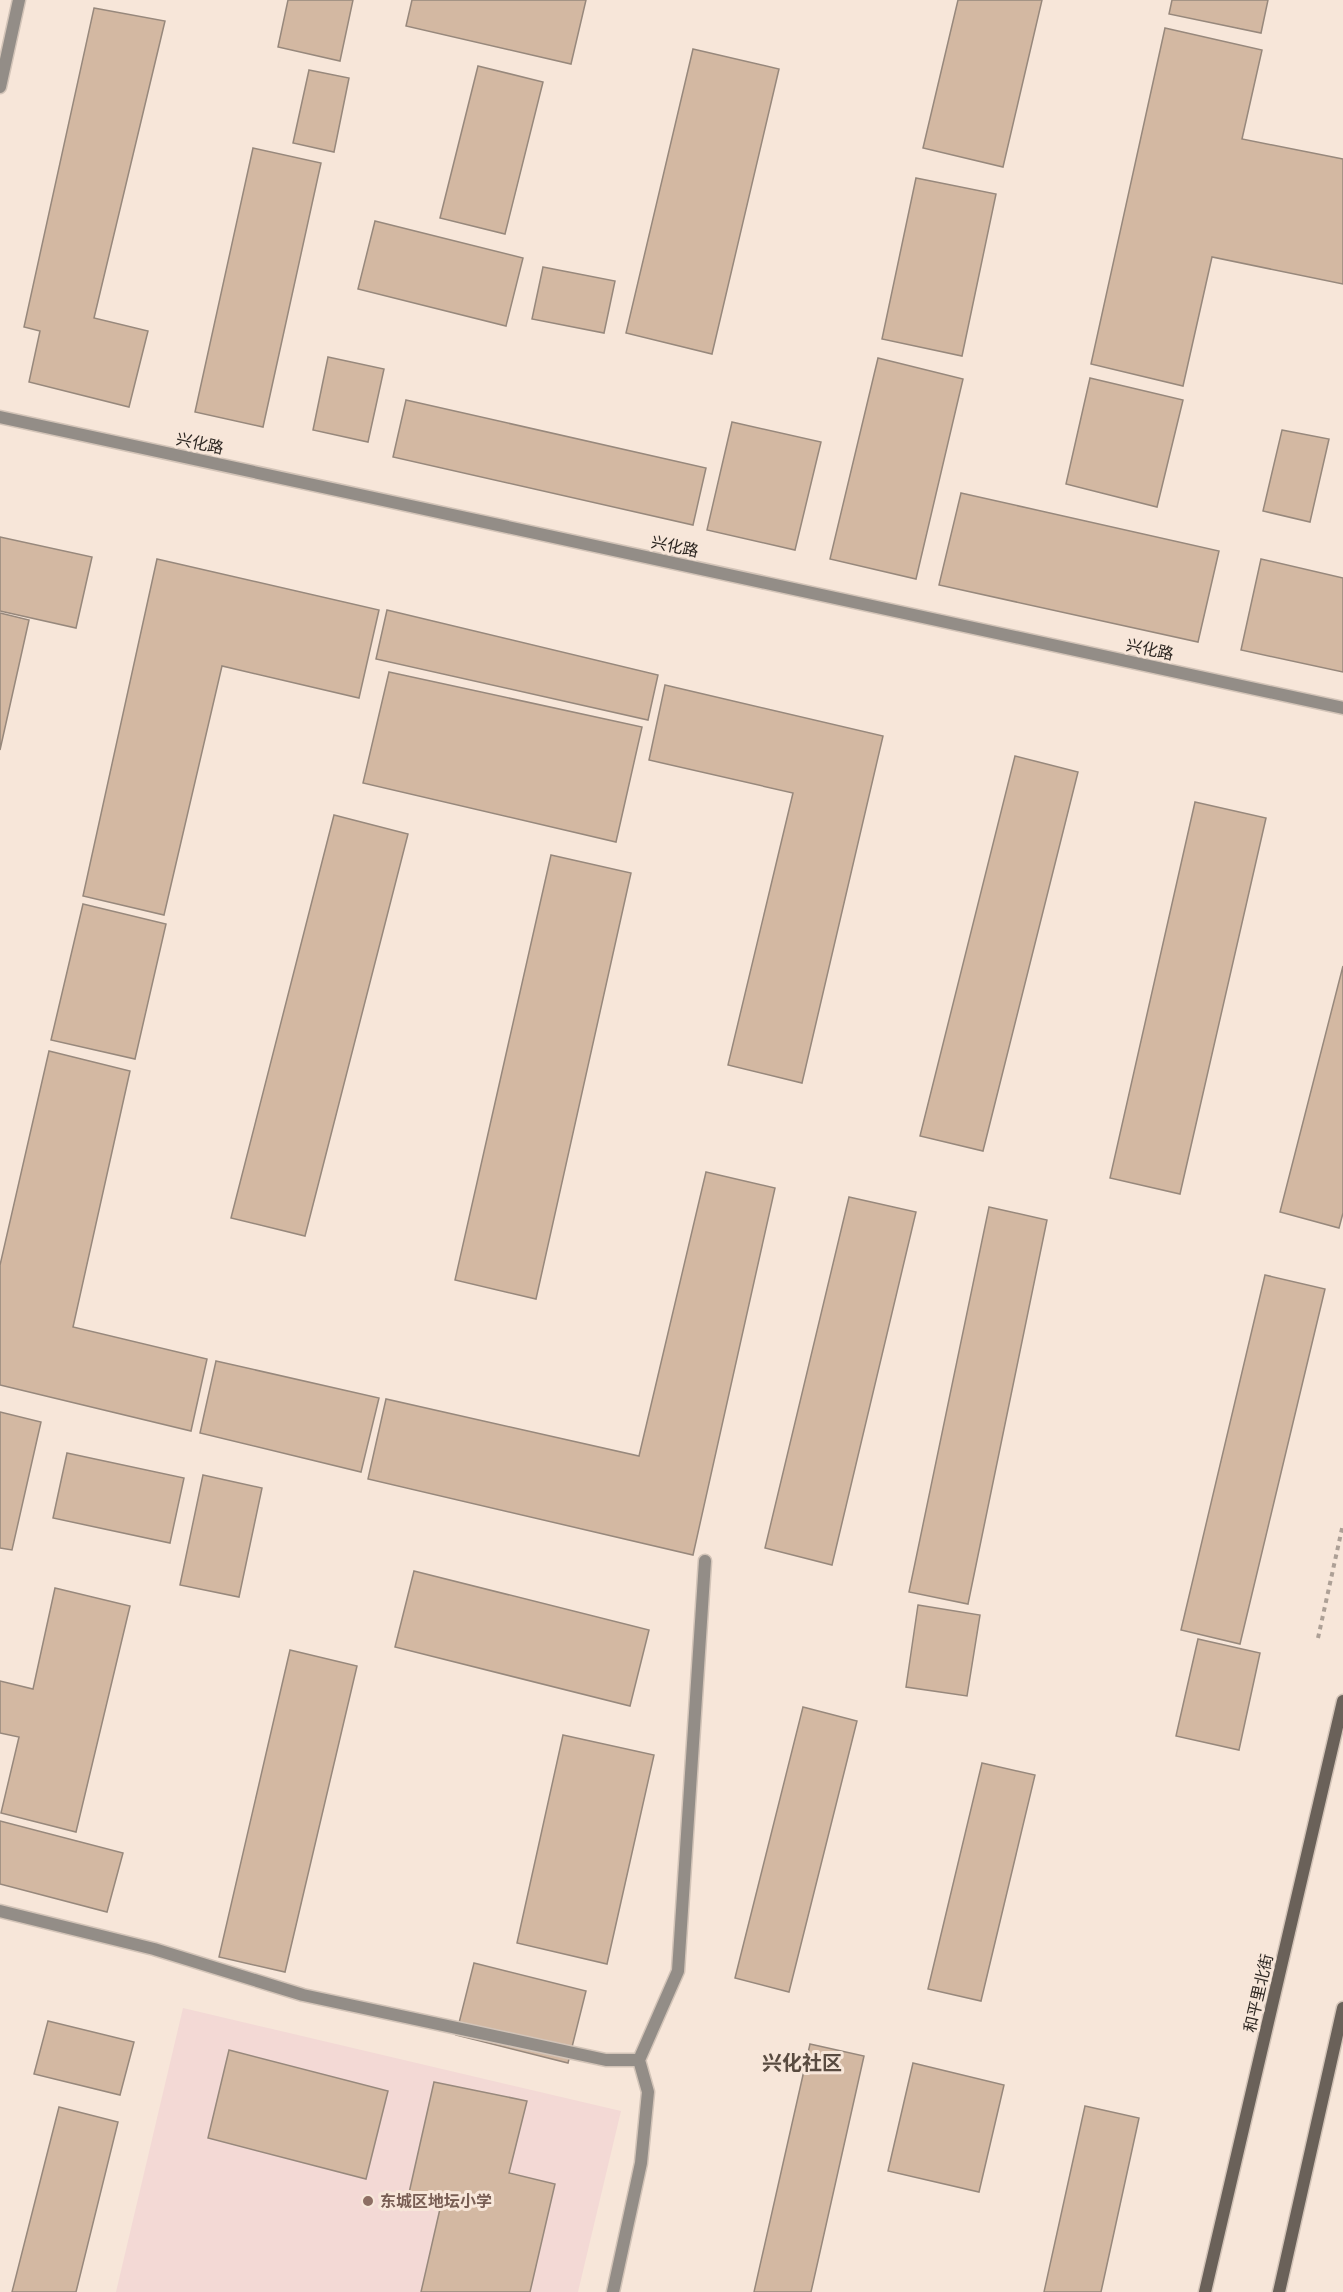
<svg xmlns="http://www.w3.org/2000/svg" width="1343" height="2292" viewBox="0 0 1343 2292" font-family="'Golos Text','Noto Sans SC',sans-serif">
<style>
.education{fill:#f3d9d5}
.building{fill:#d3b8a2;stroke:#97887c;stroke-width:1.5}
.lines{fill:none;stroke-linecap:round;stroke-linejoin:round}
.minor-casing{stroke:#d3c4b8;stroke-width:15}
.tertiary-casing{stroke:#d3c4b8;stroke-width:15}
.secondary-casing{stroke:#d3c4b8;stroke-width:15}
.path{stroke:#ada096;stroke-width:4;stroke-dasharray:4.5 4.5;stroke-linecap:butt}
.minor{stroke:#938d87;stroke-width:12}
.tertiary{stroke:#938d87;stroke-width:12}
.secondary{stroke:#6a6159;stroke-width:12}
.education-dot{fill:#8d6e63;stroke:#f7e6d9;stroke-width:2}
.labels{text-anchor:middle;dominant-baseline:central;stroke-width:6;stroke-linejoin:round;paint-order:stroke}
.street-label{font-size:16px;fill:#2d2722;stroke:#f7e6d9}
.education-label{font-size:16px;font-weight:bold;fill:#785e54;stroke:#f7e6d9;text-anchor:start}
.quarter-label{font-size:20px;font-weight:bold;fill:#594b40;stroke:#f7e6d9}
</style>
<rect width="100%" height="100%" fill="#f7e6d9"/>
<path class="education" d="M183,2008l438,103 -43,181h-462z"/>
<path class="building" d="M288,0h65l-13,61 -62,-14z
M412,0h174l-15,64 -165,-38z
M958,0h84l-39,167 -80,-19z
M1172,0h96l-7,33 -92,-19z
M94,8l71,13 -71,297 54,13 -19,76 -100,-25 11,-51 -16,-4z
M1165,28l97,22 -20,89 101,20v125l-131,-27 -29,129 -92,-22z
M693,49l86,20 -67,285 -86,-21z
M478,66l65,16 -38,152 -65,-16z
M309,70l40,8 -15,74 -41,-9z
M253,148l68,15 -58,264 -68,-15z
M916,178l80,16 -34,162 -80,-17z
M375,221l148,37 -17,68 -148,-37z
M543,267l72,14 -11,52 -72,-14z
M328,357l56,12 -16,73 -55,-12z
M878,358l85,21 -47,200 -86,-20z
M1090,378l93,22 -26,107 -91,-23z
M406,400l300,68 -13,57 -300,-68z
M732,422l89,20 -26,108 -88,-20z
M1282,430l47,9 -19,83 -47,-11z
M961,493l258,58 -21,91 -259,-57z
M0,537l92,20 -16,71 -76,-17z
M157,559l222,51 -20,88 -137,-32 -58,249 -81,-19z
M1261,559l82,19v94l-102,-22z
M387,610l271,65 -10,45 -272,-61z
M0,613l29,7 -29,130z
M389,672l253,55 -26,115 -253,-59z
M665,685l218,51 -81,347 -74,-18 65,-272 -144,-33z
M1015,756l63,16 -95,379 -63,-15z
M1195,802l71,16 -86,376 -70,-16z
M334,815l74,19 -103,402 -74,-18z
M551,855l80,18 -95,426 -81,-19z
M83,904l83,20 -31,135 -84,-19z
M1343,966v247l-4,15 -59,-16z
M49,1051l81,20 -57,256 134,32 -16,72 -191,-46v-120z
M706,1172l69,16 -82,367 -325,-76 18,-80 253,57z
M849,1197l67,15 -84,353 -67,-17z
M989,1207l58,13 -79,384 -59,-12z
M1265,1275l60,14 -85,355 -59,-14z
M216,1361l163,37 -18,74 -161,-39z
M0,1412l41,10 -29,128 -12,-2z
M67,1453l117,25 -14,65 -117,-25z
M203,1475l59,13 -23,109 -59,-12z
M414,1571l235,59 -19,76 -235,-59z
M55,1588l75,18 -54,226 -75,-19 18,-76 -19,-4v-52l33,8z
M918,1605l62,10 -13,81 -61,-9z
M1198,1639l62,14 -21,97 -63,-14z
M290,1650l67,16 -72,306 -66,-15z
M803,1707l54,14 -68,271 -54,-14z
M563,1735l91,20 -47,209 -90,-21z
M982,1763l53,12 -54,226 -53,-12z
M0,1821l123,32 -16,59 -107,-28z
M474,1963l112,28 -18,72 -112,-28z
M48,2021l86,21 -14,53 -86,-21z
M810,2044l54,12 -53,236h-57z
M229,2050l159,41 -22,88 -158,-41z
M913,2063l91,22 -25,107 -91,-21z
M434,2082l93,19 -18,72 46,11 -25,108h-109l21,-92 -33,-7z
M1085,2106l54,12 -38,174h-57z
M59,2107l59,15 -42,170h-64z"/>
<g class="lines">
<defs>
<path id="minor" d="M0,417l1343,291
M0,1911l154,38 149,46 303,65h33
M613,2292l28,-129 7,-71 -9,-32 39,-89 27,-410"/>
<path id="tertiary" d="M0,87l19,-87"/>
<path id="secondary" d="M1205,2292l138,-591
M1279,2292l64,-284"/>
</defs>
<use href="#minor" class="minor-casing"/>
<use href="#tertiary" class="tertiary-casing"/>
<use href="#secondary" class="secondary-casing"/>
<path class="path" d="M1318,1638l25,-114"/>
<use href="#minor" class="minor"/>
<use href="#tertiary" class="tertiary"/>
<use href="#secondary" class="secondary"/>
</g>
<circle class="education-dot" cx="368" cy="2201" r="6"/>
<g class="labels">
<g class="street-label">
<text transform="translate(200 443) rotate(12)">兴化路</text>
<text transform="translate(675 546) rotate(12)">兴化路</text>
<text transform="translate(1150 649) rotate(12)">兴化路</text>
<text transform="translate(1258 1993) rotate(-77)">和平里北街</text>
</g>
<g class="education-label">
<text x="380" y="2201">东城区地坛小学</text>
</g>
<g class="quarter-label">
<text x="802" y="2062">兴化社区</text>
</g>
</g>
</svg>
